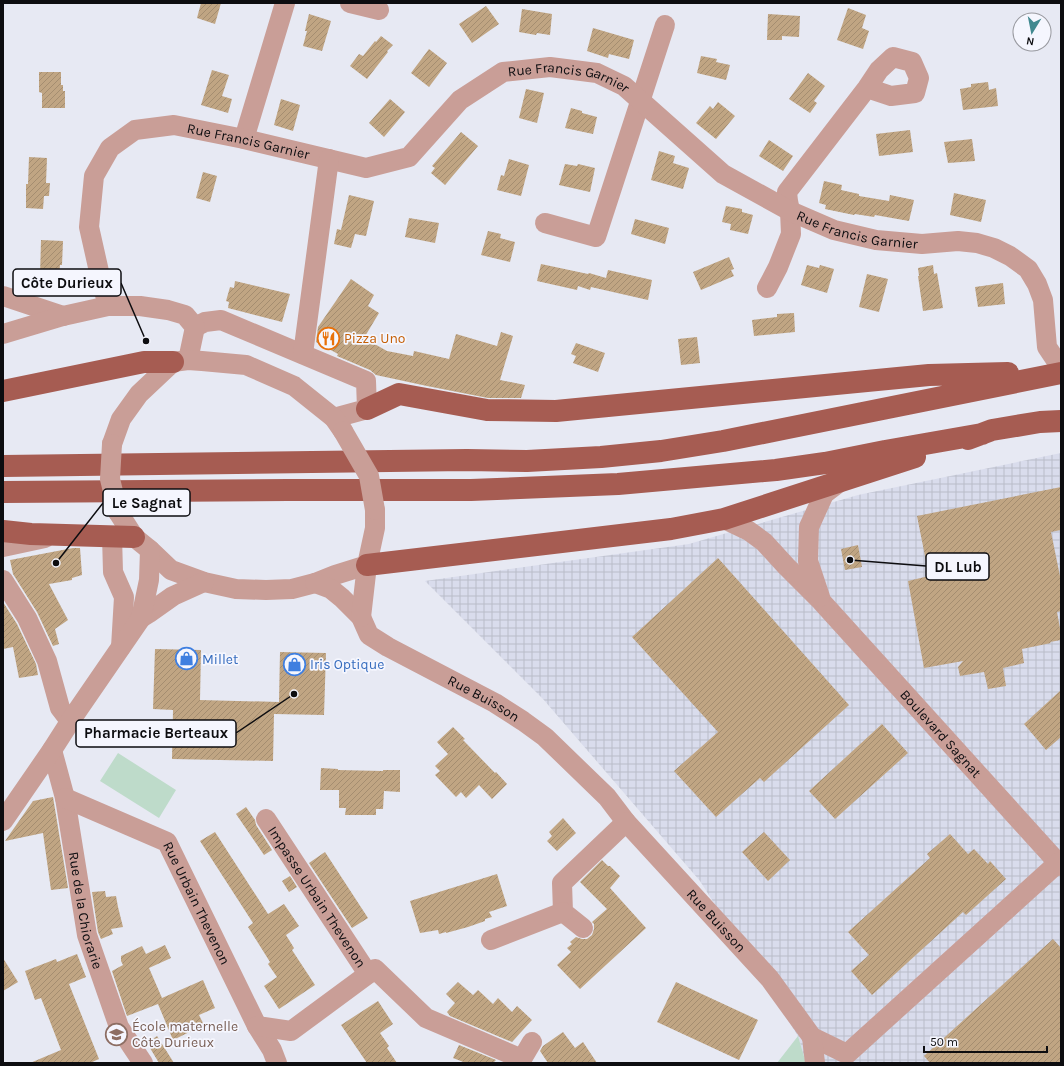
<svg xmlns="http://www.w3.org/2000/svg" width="1064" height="1066" viewBox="0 0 1064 1066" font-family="Karla,sans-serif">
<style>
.industrial{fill:url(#industrial-grid)}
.grass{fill:#bedbca}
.building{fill:url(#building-hatch)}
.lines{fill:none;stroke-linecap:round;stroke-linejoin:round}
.minor{stroke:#c99e97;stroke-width:20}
.major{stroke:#a65c52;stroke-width:22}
.minor-bridge{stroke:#c99e97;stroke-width:20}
.labels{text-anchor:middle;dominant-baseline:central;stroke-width:3.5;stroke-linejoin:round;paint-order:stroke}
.street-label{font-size:14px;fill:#0d0d10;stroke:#f5f6fe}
.food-label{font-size:14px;fill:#c56008;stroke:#f5f6fe;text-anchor:start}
.shop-label{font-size:14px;fill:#366cbe;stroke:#f5f6fe;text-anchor:start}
.education-label{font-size:14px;fill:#785e54;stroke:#f5f6fe;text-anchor:start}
.leader{fill:none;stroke:#0d0d10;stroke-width:1.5}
.callout-dot{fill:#0d0d10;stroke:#f5f6fe;stroke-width:1.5}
.callout{fill:#f5f6fe;stroke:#0d0d10;stroke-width:1.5}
.callout-label{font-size:15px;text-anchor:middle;font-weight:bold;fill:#0d0d10}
</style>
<defs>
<pattern id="industrial-grid" width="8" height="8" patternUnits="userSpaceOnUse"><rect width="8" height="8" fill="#d9dcec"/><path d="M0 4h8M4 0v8" fill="none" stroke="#b9bcc9"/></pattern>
<pattern id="building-hatch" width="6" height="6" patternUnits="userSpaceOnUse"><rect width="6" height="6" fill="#c0a583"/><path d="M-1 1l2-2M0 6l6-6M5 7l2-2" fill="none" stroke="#a48d70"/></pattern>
</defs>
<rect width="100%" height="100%" fill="#e7e9f3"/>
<path class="industrial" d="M1061,453v610h-255l-8,-27 -98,-155 -157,-182 -118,-118 264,-37 169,-49z"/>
<path class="grass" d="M118,753l58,37 -17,28 -59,-37z
M798,1036l8,27h-29z"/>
<path class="building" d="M201,3h20l-6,21 -18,-6z
M486,6l13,18 -27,19 -13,-19z
M848,8l18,7 -4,13 7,3 -6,18 -26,-9z
M522,9l30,5 -2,21 -13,-2 -1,2 -17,-3z
M309,14l22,7 -9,30 -19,-5 4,-15h-2z
M768,14l32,2 -1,21 -17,-1v4h-15z
M593,28l41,12 -5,19 -20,-5 -1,4 -21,-7z
M381,36l12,9 -6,6 1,1 -21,27 -17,-13 9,-12 4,2 12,-15 1,1z
M429,49l18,14 -18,24 -18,-14z
M701,56l16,3 -1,3 14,3 -4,15 -29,-7z
M212,70l17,5 -7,21 10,3 -4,14 -27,-8z
M39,72h22v13h2v6h2v17h-23v-15l-3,-1z
M808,73l17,13 -11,15 3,2 -7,10 -21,-14z
M988,82l1,8 7,-2 2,18 -35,4 -3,-21 11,-2v-3z
M526,89l18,4 -7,30 -18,-5z
M281,99l19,6 -7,26 -19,-6z
M390,99l15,13 -21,25 -15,-14z
M718,102l17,14 -19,23 -20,-16 14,-17 3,3z
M571,108l11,3v2l15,4 -4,17 -28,-6z
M910,130l3,22 -34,4 -3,-22z
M461,132l17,14 -33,39 -14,-12 4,-5 -3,-2z
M972,139l3,22 -27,2 -4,-21z
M769,140l24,16 -10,15 -24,-15z
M659,151l16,5 -2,7 16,5 -6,21 -32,-9z
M29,157l18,1 -1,25h4l-1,13h-5l-1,13 -17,-1v-24h2z
M509,159l20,6 -8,31 -24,-6 4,-15 3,1z
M565,164l12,2 1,-2 17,4 -5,24 -31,-7z
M203,172l14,4 -7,26 -14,-4z
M824,181l18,4 -1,5 18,4v2l30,5 1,-6 24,5 -5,21 -34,-6 -1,2 -19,-3 -1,1 -29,-6 1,-4 -7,-2z
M954,193l32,7 -5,22 -31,-7z
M349,195l25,6 -8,35 -11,-2 -4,14 -17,-4 3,-15 4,1z
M726,206l16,3v3l11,3 -5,19 -18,-4 1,-6 -9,-2z
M409,218l30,5 -4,20 -30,-6z
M635,219l34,9 -4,16 -34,-10z
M488,231l13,3 -1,4 15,4 -5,20 -29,-7z
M41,240l22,1 -1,24h-2l-1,11h-19z
M729,257l5,12 -3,1 3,6 -33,14 -8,-18z
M541,264l47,10 1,-1 17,5 2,-8 44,10 -4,20 -57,-13 -1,3 -12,-4 -1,4 -40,-9z
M807,265l12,3 1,-3 14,4 -7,24 -26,-8z
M933,265l1,9 3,-1 6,35 -20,3 -5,-35h1l-1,-8z
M867,274l21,5 -9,33 -20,-5z
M351,279l23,16 -6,11 11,7 -15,25 23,13 26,5 1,-5 35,8 7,-25 41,12 4,-14 12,4 -13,44 25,5 -4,13h-33l-61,-12 -51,-11 -6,-5 -33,-14 1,-2 -22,-12 2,-15z
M235,281l55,13 -8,28 -54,-14 1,-6 -3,-1 4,-14 4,1z
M1003,283l2,21 -27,3 -3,-20z
M794,313l1,19 -41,4 -2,-16 25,-3v-3z
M697,337l3,26 -19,2 -3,-26z
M576,343l29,10 -7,19 -25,-9 3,-7 -5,-2z
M1061,487v43l-10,2 10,49v30l-4,1 4,22v6l-11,2 1,1 -29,6 2,14 -21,5 3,18 -18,3 -4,-17 -24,4 -2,-9 5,-6 -39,7 -16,-87 21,-5 -12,-60z
M858,545l4,22 -17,3 -4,-21z
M73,548h7l2,27 -10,3v2l-23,4 19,36 -13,9 4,15 -6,2 -16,-34 -24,-38 -3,-14z
M718,558l131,147 -85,77 -4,-4 -44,39 -42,-46 44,-39 -86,-95z
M3,602l14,22 19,40 2,11 -19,3 -6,-31 -10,2z
M155,649l46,1 -1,50 79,2 1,-50 46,1 -2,62 -50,-1 -1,47 -101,-2 1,-49 -20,-1z
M1061,690v47l-15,13 -22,-26z
M882,724l26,29 -73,66 -26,-28z
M453,727l12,12 -2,1 32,33 1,-1 11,12 -15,15 -13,-14 -13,13 -5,-6 -5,5 -21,-22 5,-4 -5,-5 13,-12 -11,-12z
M321,768l17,1v1l45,1v-1h17v22l-16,-1 -1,18h-7v6h-31l1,-7h-7v-18h-19z
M53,797l15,91 -17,2 -8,-57 -38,8 28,-40z
M246,807l9,13 1,5 16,25 -8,5 -28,-41z
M563,818l13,15 -19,18 -10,-10 5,-5 -3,-4z
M215,832l53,82 16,-10 15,22 -13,9 8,13 -2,2 23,35 -36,24 -15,-23 13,-9 -9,-13 2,-2 -22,-35 5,-4 -53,-82z
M764,832l26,28 -22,21 -26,-29z
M950,834l18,20 6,-5 14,15 2,-3 16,18 -40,36 -3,-3 -91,83 -21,-24 18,-16 -21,-23 82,-74 -3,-4z
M325,852l43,66 -16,10 -43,-65z
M602,860l6,6h2l10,10 -10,12 36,40 -66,61 -23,-24 14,-13 -4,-4 5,-4 -2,-2 6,-5 6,2h5l5,-4 2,-6v-5l-2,-2 15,-13 -27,-27z
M497,874l10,32 -18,6 3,5 -7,2v2l-17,6 -22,6v-1l-7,2 -1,-4 -18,3 -10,-32z
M290,876l7,11 -8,5 -7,-11z
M105,891l1,6 10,-1 2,11 5,20 -12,2 2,5 -12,5 -3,-7 -6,-40z
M1053,939l8,9v115h-131l-6,-7z
M165,945l6,13 -22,10 13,30 41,-18 12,28 -16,7 5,10 -31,15 -15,-36 -31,12 -15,-45 11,-6 -2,-4v-5l21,-10 4,8z
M77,954l9,23 -17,7 30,75 -9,4h-60l31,-13 -20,-52 -6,2 -10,-29 31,-12 1,3z
M3,958l15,24 -15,9z
M458,982l15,13 5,-5 15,14 5,-6 14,14 5,-6 15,14 -20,22 -62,-26 -3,-4 8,-9 -9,-9z
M676,982l82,38 -19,40 -82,-38z
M378,1001l15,23 -13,9 9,13 -2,2 10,15h-30l-26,-38z
M563,1032l12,16 8,-6 14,21h-49l-8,-12 3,-5z
M157,1036l17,27h-15l-12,-20z
M459,1045l37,15 -3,3h-27l-13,-5z"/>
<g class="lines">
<g class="minor">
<path d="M350,3l29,7"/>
<path d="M244,139l41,-136"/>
<path d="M545,223l51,14 69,-212"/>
<path d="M767,288l11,-21 13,-33 -1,-23 -2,-10 -1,-9 80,-104 12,-18 14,-13 19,5 7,16 -4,15 -24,3 -24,-8"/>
<path d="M3,296l60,20"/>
<path id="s1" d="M108,306l-8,-30 -11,-49 5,-51 16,-28 25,-18 39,-5 70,14 122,29 43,-11 51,-57 43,-28 47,-5 47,6 27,13 99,88 67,37 44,19 42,10 46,4 36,-3 19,2 17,5 16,8 18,13 9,15 6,16 4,47 14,21"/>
<path d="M195,327l10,-5 16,-2 145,61 1,28 -33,9"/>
<path d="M3,334l60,-18 45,-10h32l28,4 17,5 10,12 -7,33"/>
<path d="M303,354l26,-195"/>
<path d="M112,444l9,-25 18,-25 34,-32 15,-2 14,1 44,4 48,21 40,32 9,13"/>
<path d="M118,512l16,25 16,13 21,20 33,12 32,7 30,1 26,-1 23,-6 20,-8 32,-10"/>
<path id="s2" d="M724,519l25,12 15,11 22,24 35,35 240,265"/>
<path d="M112,536l1,36 11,25 -3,50"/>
<path d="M3,547l42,-9"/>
<path d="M3,580l24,38 20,43 13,47 10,13"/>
<path id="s3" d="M315,583l16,6 11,9 19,19 8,18 19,12 107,56 28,18 22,16 62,60 19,25 144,157 42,58 35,17 211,-191"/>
<path d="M820,597l-12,-36 1,-34 15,-33 17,-13"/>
<path d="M361,617l6,-52 8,-37v-18"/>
<path d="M141,618l8,-5 24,-17 31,-14"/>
<path id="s4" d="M52,750l13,48 22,137 32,92 24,36"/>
<path id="s5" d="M65,798l102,44 90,184 15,24 5,13"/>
<path id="s6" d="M266,819l102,155"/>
<path d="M3,821l49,-71 23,-36 66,-96 8,-38 1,-30"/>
<path d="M583,928l-20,-16 -1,-29 64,-61"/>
<path d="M491,940l72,-28"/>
<path d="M257,1026l34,5 84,-62 51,49 96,41 10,-17"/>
<path d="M812,1037l3,26"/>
</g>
<path class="major" d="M3,391l141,-29h29
M367,409l32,-15 88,16 69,1 373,-36 79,-2
M968,439l24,-9 48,-8 21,-1
M3,466l464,-6 60,1 74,-4 60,-6 62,-10 65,-13 273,-55
M3,492l285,-2h183l147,-6 158,-14 49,-7 60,-12 97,-17
M3,531l28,3 103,3
M367,565l304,-36 53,-10 191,-62"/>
<path class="minor-bridge" d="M343,431l26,45 6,34
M112,444l-2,35 8,33"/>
</g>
<defs>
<symbol id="restaurant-ring" viewBox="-11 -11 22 22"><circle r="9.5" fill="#f5f6fe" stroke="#e8710a" stroke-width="1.5"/><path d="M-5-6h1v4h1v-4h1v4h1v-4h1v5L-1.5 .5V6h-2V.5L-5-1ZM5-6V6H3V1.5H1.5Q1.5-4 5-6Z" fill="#e8710a"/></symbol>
<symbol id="shop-ring" viewBox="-11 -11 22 22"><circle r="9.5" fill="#f5f6fe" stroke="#3f7fe0" stroke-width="1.5"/><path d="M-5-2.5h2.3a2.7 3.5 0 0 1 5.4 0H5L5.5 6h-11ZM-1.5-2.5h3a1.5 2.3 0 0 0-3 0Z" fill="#3f7fe0"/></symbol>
<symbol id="school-ring" viewBox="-11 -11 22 22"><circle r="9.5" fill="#f5f6fe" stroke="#8d6e63" stroke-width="1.5"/><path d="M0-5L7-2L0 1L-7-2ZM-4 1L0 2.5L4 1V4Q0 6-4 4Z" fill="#8d6e63"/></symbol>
</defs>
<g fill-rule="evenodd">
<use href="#restaurant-ring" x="316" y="326" width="25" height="25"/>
<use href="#shop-ring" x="174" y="646" width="25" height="25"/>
<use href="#shop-ring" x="282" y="652" width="25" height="25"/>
<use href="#school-ring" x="104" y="1022" width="25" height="25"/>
</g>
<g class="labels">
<g class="street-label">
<text stroke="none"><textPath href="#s1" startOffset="671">Rue Francis Garnier</textPath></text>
<text stroke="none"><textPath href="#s1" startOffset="311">Rue Francis Garnier</textPath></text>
<text stroke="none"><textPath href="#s1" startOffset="1008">Rue Francis Garnier</textPath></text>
<text stroke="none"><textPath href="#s3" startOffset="209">Rue Buisson</textPath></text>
<text stroke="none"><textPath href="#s2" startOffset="307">Boulevard Sagnat</textPath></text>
<text stroke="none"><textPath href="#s6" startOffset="93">Impasse Urbain Thevenon</textPath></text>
<text stroke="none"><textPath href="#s5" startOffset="179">Rue Urbain Thevenon</textPath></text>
<text stroke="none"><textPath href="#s4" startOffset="164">Rue de la Chiorarie</textPath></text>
<text stroke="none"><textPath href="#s3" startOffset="533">Rue Buisson</textPath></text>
</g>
<g class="food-label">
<text x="344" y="338">Pizza Uno</text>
</g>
<g class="shop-label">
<text x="202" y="659">Millet</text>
<text x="310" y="664">Iris Optique</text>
</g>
<g class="education-label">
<text x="132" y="1026">École maternelle<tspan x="132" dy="16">Côte Durieux</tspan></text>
</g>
</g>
<path class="leader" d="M146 341L121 283M56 563L103 503M850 560L926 566M294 694L236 733"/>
<g class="callout-dot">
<circle cx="146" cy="341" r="4"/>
<circle cx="56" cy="563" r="4"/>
<circle cx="850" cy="560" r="4"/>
<circle cx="294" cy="694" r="4"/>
</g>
<g class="callout">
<rect x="13" y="269" width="108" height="27" rx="4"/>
<rect x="103" y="489" width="87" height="27" rx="4"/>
<rect x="926" y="553" width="63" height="27" rx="4"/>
<rect x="76" y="720" width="160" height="27" rx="4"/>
</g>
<g class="callout-label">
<text x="67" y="288">Côte Durieux</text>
<text x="147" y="508">Le Sagnat</text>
<text x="958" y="572">DL Lub</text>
<text x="156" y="738">Pharmacie Berteaux</text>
</g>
<rect width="1064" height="1066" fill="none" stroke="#0d0d10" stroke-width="8"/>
<g transform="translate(1032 32) rotate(190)"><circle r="19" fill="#f5f6fe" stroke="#98999f"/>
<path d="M0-3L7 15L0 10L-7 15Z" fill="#418990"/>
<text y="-6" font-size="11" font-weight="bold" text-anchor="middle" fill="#0d0d10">N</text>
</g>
<path d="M924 1046v6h123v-6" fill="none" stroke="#0d0d10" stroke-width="2"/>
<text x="930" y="1046" font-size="12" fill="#0d0d10" stroke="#f5f6fe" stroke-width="3" paint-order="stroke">50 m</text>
</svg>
